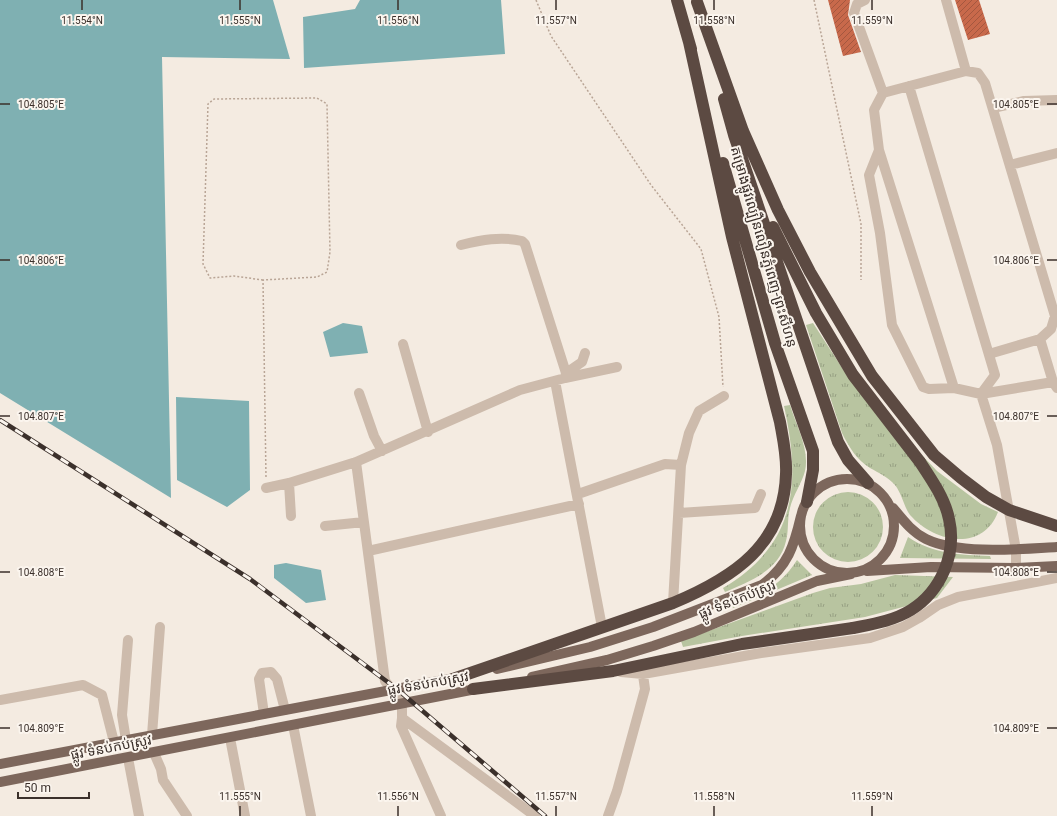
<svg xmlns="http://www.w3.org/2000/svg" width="1057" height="816" viewBox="0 0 1057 816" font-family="Roboto,'Noto Sans Khmer',sans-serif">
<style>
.grass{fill:url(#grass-tufts)}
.water{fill:#7fb0b2}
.building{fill:url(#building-hatch)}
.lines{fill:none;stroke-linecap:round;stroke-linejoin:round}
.path{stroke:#b9a596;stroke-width:1.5;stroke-dasharray:2 2;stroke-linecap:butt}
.minor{stroke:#cdbbac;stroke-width:10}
.major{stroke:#7d675c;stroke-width:10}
.highway{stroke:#5c4a42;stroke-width:12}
.rail-casing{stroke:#3b302b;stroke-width:4.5}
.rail{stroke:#fbf5ee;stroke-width:3;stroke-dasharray:9;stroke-linecap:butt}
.highway-bridge{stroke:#5c4a42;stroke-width:12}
.ticks{fill:none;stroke:#3b302b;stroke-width:1.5}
.labels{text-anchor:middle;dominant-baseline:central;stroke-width:4;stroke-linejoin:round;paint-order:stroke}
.street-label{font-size:14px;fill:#3b302b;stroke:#fbf5ee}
.ticks-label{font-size:10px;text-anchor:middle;fill:#3b302b;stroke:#fbf5ee;stroke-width:4;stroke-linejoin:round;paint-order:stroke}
</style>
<defs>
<pattern id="grass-tufts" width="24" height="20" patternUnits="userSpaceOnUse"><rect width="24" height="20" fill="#b8c4a0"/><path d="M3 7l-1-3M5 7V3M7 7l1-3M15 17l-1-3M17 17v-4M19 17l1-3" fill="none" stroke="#97a083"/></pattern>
<pattern id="building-hatch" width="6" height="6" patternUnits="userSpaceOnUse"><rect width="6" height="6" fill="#c8694b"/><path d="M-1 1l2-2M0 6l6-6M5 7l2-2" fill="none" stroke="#a4573f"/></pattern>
</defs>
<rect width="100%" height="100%" fill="#f4ebe1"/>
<path class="grass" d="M813,323l35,54 89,94 44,33 17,8c-16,41 -64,30 -88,3 -6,-8 -8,-21 -15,-30 -7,-8 -16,-12 -25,-17 -14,-9 -21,-21 -28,-35l-36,-108z
M790,405c6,20 20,45 15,66 -3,12 -12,24 -15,37 -3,11 -1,22 -4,33 -7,30 -36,40 -61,51l-2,-4c74,-44 78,-105 61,-182z
M813 527a35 35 0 1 1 70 0a35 35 0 1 1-70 0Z
M908,537c25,17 53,18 82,19l1,3 -91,-1z
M797,560l15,15 -79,33 -1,-3c28,-10 48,-18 65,-45z
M895,575l58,2 -16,21 -72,19 -123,19 -59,11 -2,-6 132,-48 17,-5 31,-4z"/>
<path class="water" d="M0,0h273l17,59 -128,-2 9,441 -171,-105z
M360,0h141l4,54 -201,14 -1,-51 52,-8z
M343,323l19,3 6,27 -38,4 -7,-25z
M176,397l73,4 1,89 -23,17 -50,-27z
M286,563l35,7 5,30 -20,3 -32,-25v-13z"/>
<path class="building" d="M828,0h22l-2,15 13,37 -18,4z
M955,0h24l11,34 -22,6z"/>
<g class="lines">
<path class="path" d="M536,0l15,36 100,149 50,64 18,68 4,70
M814,0l47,224v56
M263,280l-29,-4 -24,2 -7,-14 5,-160 6,-5 103,-1 10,6 3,148 -3,20 -10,5 -54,3 3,198"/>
<path class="minor" d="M865,0l-8,4 -3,9 29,80
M946,0l20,71
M909,86l86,289 -14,19
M993,108l31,-7 33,-1
M879,150l-10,25 11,58 12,92 31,62 6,2 25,-1 27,6 72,-12
M1010,165l47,-12
M461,245c20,-5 40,-9 61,-4l3,3 41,129 -1,5
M1040,339l13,43 4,6
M403,344l25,88
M566,373l16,-11 3,-9
M555,381l47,246
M954,388l-75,-238 -5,-40 9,-17 83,-22 12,2 7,10 70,233 -4,13 -11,10 -51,15
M359,393l15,43 8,15
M981,394l16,51 19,105v18
M356,462l29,219 17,21v16l133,98
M289,483l2,33
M266,488l23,-5 67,-21 164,-72 45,-12 52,-11
M578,494l87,-30 16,1
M679,513l76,-5 6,-14
M325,526l39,-4
M368,551l211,-47
M673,603l8,-138 8,-32 10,-22 25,-15
M621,672l22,2 118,-21 109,-15 33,-11 16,-9 19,-13 20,-8 99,-19
M0,700l83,-15 19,10 12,47
M264,714l-5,-35 3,-6 9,-1 6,7 8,31
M402,718l-1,8 40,90
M293,725l18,91
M152,735l8,-108
M230,738l15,78
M126,740l-4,-25 6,-75
M154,753l7,16 2,11 24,36
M128,758l11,58
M608,816l9,-25 28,-102 -3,-21"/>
<path class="major" d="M800 526a47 47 0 1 1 94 0a47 47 0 1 1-94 0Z
M893,508c10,12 19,24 33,31 33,16 95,10 131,8
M867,571l64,-4 85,1 41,-2
M497,669l93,-22 63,-20 109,-42c26,-19 32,-39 39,-69
M532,677l75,-17 46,-14 41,-14 123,-51 34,-7
M0,764l460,-87
M0,782l481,-94"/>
<path class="highway" d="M677,0l14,49
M697,2l46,129 35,79 32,62 62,104 62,79 27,23 25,19 23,13 48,16
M724,99l10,36 104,307 10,18 20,23
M723,163l52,180 38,108v19l-6,32
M773,227l43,86 37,62 67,87
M453,679l220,-76c60,-25 111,-58 113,-129 1,-18 -3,-35 -6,-52l-48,-185 -43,-195
M473,689l140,-18 129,-27 111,-16"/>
<defs>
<path id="rail" d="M0,420l250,159 147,110 148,127"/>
</defs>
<use href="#rail" class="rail-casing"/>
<use href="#rail" class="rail"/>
<path class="highway-bridge" d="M853,628c20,-4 40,-7 58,-18 30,-19 46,-56 38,-91 -4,-20 -17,-39 -29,-57"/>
</g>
<path class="ticks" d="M82,0v10M240,0v10M398,0v10M556,0v10M714,0v10M872,0v10M0,104h10M1047,104h10M0,260h10M1047,260h10M0,416h10M1047,416h10M0,572h10M1047,572h10M0,728h10M1047,728h10M240,806v10M398,806v10M556,806v10M714,806v10M872,806v10"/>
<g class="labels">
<g class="street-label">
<text transform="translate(764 247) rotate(74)">គម្រោងផ្លូវល្បឿនលឿនភ្នំពេញ-ព្រះសីហនុ</text>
<text transform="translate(737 599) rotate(-22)">ផ្លូវ ទំនប់កប់ស្រូវ</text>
<text transform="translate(428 683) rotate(-10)">ផ្លូវ ទំនប់កប់ស្រូវ</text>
<text transform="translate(111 747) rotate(-11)">ផ្លូវ ទំនប់កប់ស្រូវ</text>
</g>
</g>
<g class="ticks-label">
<text x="82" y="24">11.554°N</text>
<text x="240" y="24">11.555°N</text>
<text x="398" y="24">11.556°N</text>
<text x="556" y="24">11.557°N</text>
<text x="714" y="24">11.558°N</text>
<text x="872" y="24">11.559°N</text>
<text x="1016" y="108">104.805°E</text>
<text x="41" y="108">104.805°E</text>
<text x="1016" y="264">104.806°E</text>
<text x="41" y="264">104.806°E</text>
<text x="1016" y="420">104.807°E</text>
<text x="41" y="420">104.807°E</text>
<text x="41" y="576">104.808°E</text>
<text x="1016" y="576">104.808°E</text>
<text x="1016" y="732">104.809°E</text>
<text x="41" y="732">104.809°E</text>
<text x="240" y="800">11.555°N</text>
<text x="398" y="800">11.556°N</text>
<text x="556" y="800">11.557°N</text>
<text x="714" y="800">11.558°N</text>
<text x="872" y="800">11.559°N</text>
</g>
<path d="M18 792v6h71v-6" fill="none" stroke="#3b302b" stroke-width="2"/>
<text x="24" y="792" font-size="12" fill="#3b302b" stroke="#fbf5ee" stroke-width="3" paint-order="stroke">50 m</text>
</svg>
